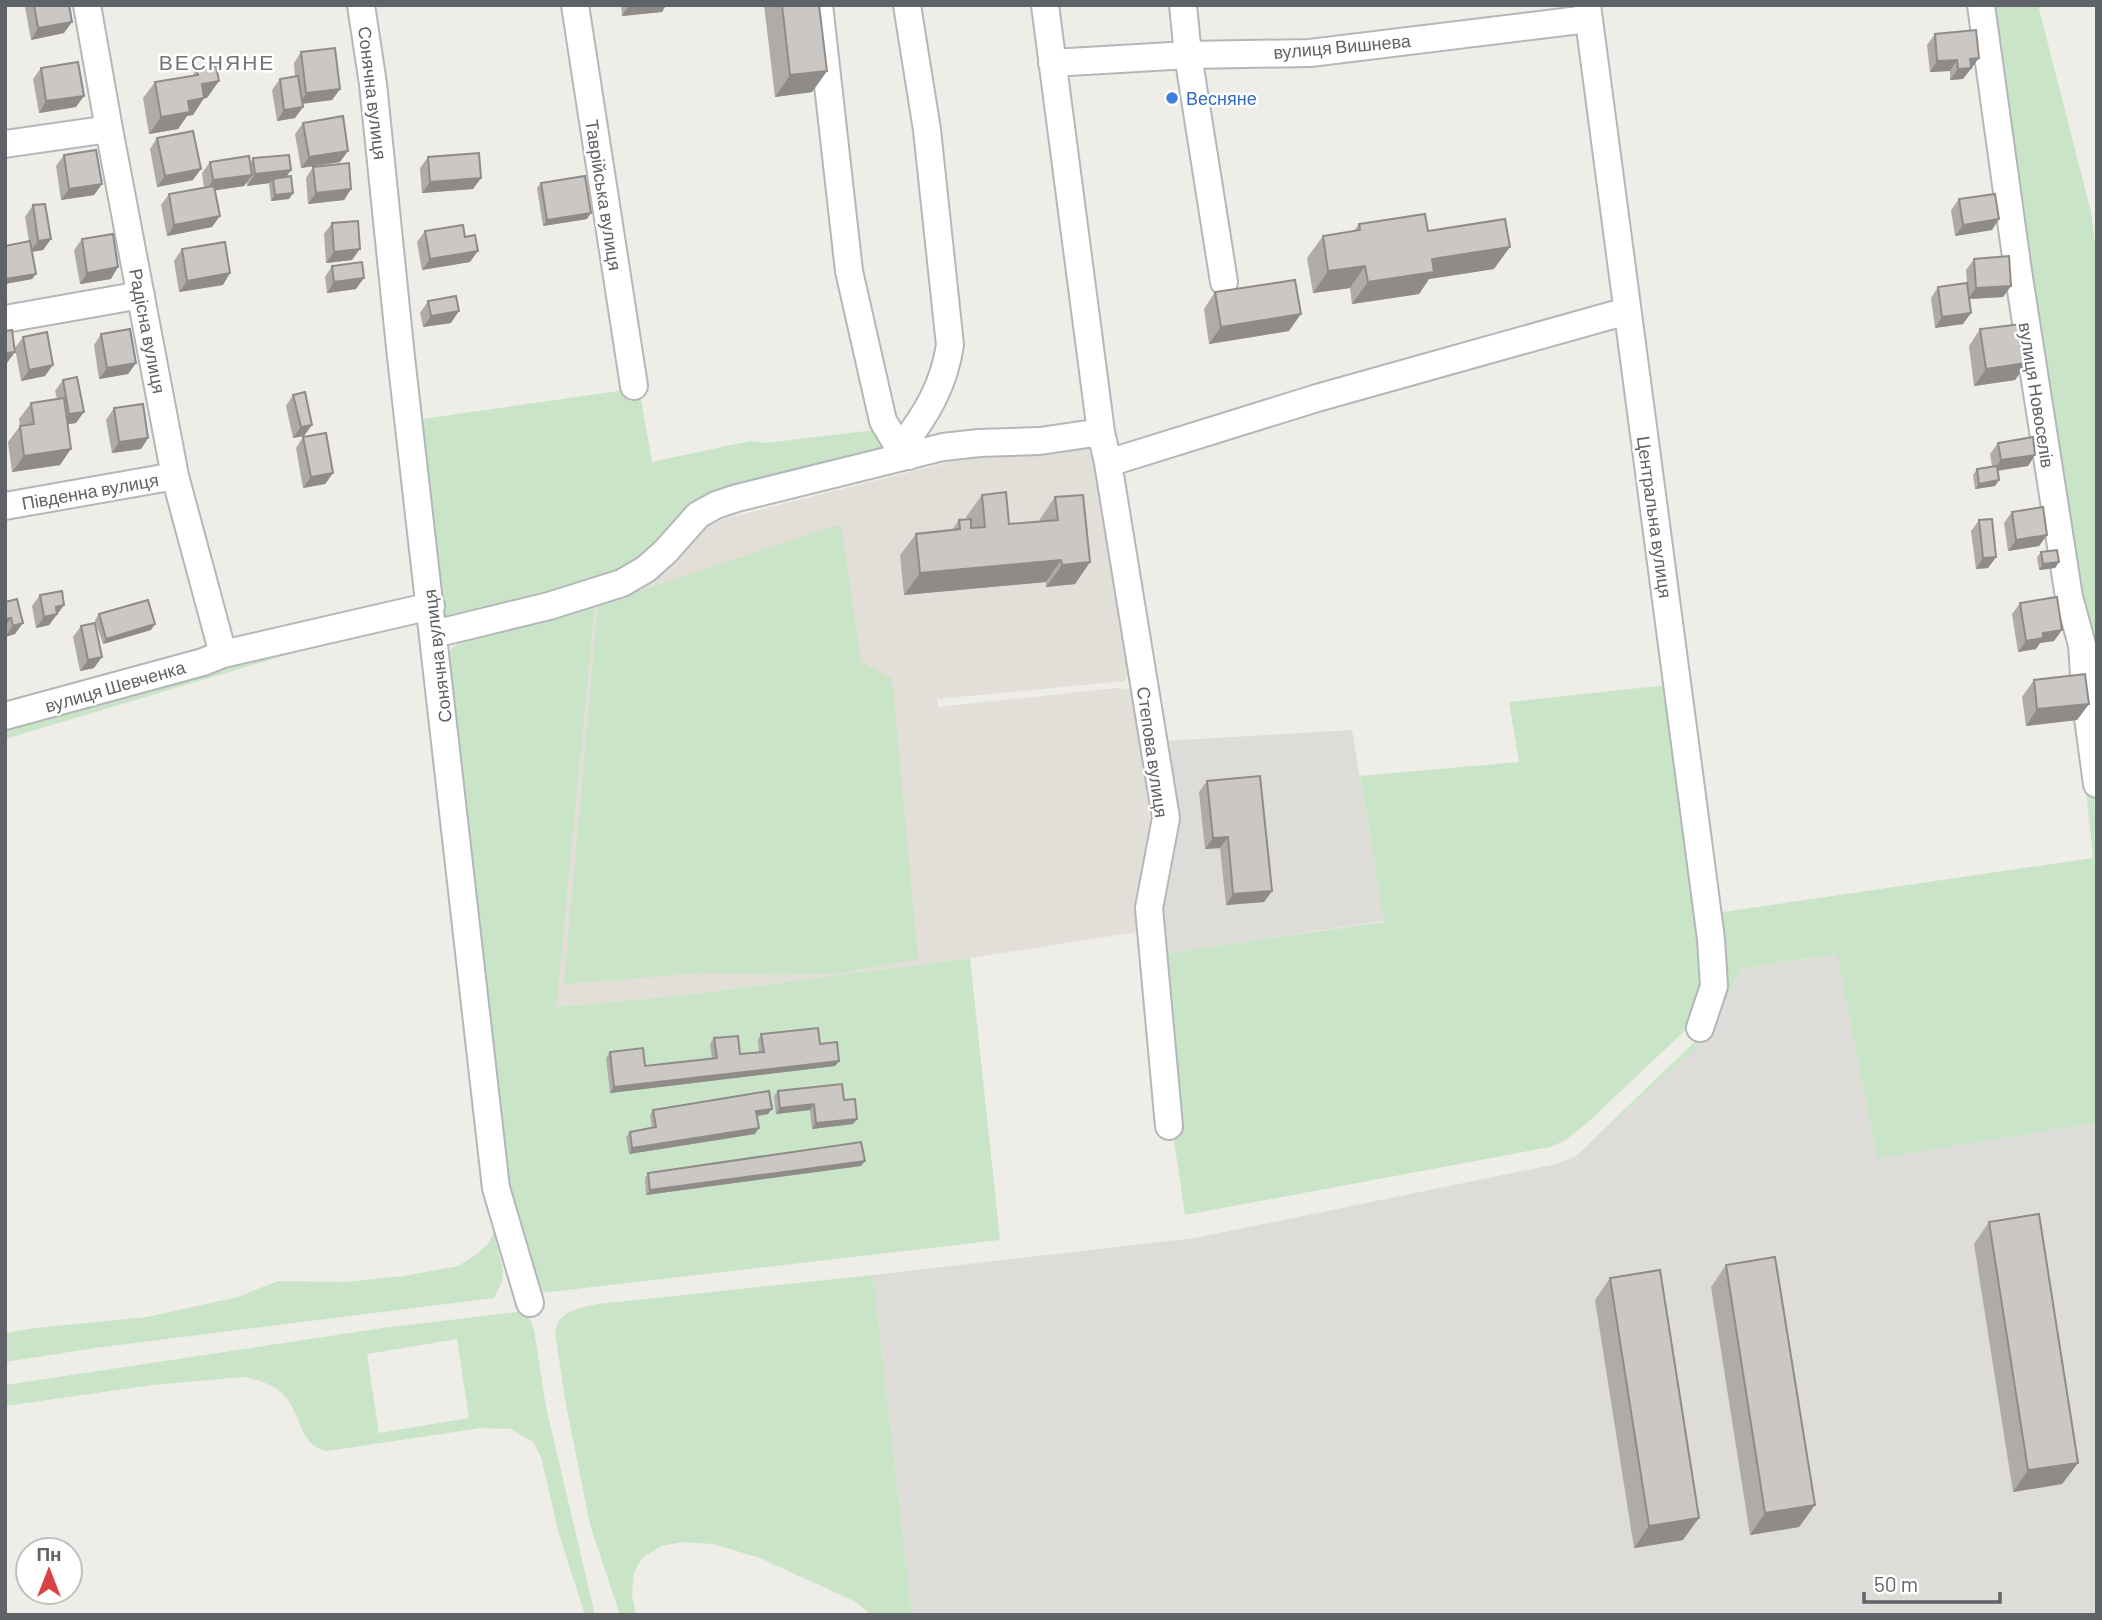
<svg xmlns="http://www.w3.org/2000/svg" width="2102" height="1620" viewBox="0 0 2102 1620" font-family="Barlow,sans-serif">
<style>
.industrial{fill:#dedcd9}
.education{fill:#e2ded8}
.green{fill:#c9e4c6;fill-rule:evenodd}
.lines{fill:none;stroke-linecap:round;stroke-linejoin:round}
.minor-casing{stroke:#b4b7ba;stroke-width:30}
.minor{stroke:#fff;stroke-width:26}
.wall{fill:#afaba9}
.shaded-wall{fill:#8e8b89}
.building{fill:#cbc7c4;stroke:#8e8b89;stroke-width:2}
.shop-dot{fill:#3f7fe0;stroke:#fff;stroke-width:2.5}
.labels{text-anchor:middle;dominant-baseline:central;stroke-width:5;stroke-linejoin:round;paint-order:stroke}
.street-label{font-size:18px;fill:#5f6266;stroke:#fff}
.shop-label{font-size:18px;fill:#366cbe;stroke:#fff;text-anchor:start}
.quarter-label{font-size:21px;letter-spacing:2px;fill:#707478;stroke:#fff}
</style>
<rect width="100%" height="100%" fill="#efede7"/>
<path class="industrial" d="M1352,730l32,191 -229,34 8,-214z
M1838,954l39,205 220,-36v492h-1185l-39,-340 322,-37 357,-73 23,-8 139,-126 26,-62z"/>
<path class="education" d="M1085,445h8l37,229 -6,7 -187,18 1,8 180,-19 13,2 5,4 14,127 -8,91 1,19 -173,27 -274,36 -141,13 40,-403 48,-17 14,-8 22,-30 16,-14 15,-10 17,-7 238,-60 63,-3z"/>
<path class="green" d="M1986,5h52l53,207 6,44v485z
M639,388l13,74 98,-21 16,2 125,-15 8,23 -187,53 -68,62 -202,57 -27,-203z
M841,524l20,138 31,17 26,280 -77,14 -61,2 -80,-2 -136,11 34,-379z
M595,604l-39,403 140,-13 274,-36 30,282 -459,53 -6,-2 -26,-92 -61,-543 3,-7 8,-6z
M403,624l7,2 -84,16 -33,11 -288,86v-19l198,-55z
M2073,666l21,123 3,69v265l-220,36 -40,-205 -97,15 -26,62 -139,126 132,-127 9,-117 377,-55z
M1667,685l39,280 -10,55 -110,104 -22,17 -14,6 -365,68 -38,-259 237,-34 -24,-146 159,-14 -10,-60z
M494,1231l9,40 -1,11 -8,16 -399,50 -90,14v-29l31,-5 111,-11 91,-20 40,-16 68,1 58,-6 54,-10 19,-12 12,-11z
M873,1275l39,340h-40l-18,-14 -94,-43 -47,-14 -31,-2 -21,4 -19,12 -8,14 -2,23 4,20h-16l-30,-90 -24,-120 -11,-73c4,-22 24,-24 43,-28z
M517,1312c11,3 14,7 17,18l12,77 49,208h-10l-26,-81 -18,-77 -8,-15 -22,-13 -30,-1 -154,23c-26,-4 -26,-33 -39,-51 -11,-15 -28,-20 -45,-23l-91,8 -147,21v-21l378,-57zM457,1339l12,79 -90,15 -12,-79z"/>
<g class="lines">
<defs>
<path id="minor" d="M87,5l22,124 66,347 48,178
M361,5l12,79 28,273 95,831 34,115
M575,5l59,381
M819,5l30,266 34,150 12,20 14,15
M1045,5l56,427 7,31 58,355 -17,90 20,218
M1183,5l5,50 36,227
M1587,5l124,934 3,47 -14,42
M1981,5l37,266 51,326 13,48 4,58 11,81
M1052,63l136,-8 122,-2 278,-34
M5,144l104,-15
M5,319l136,-24
M900,448c26,-32 44,-63 50,-103l-23,-215 -20,-125
M1108,463l209,-65 310,-87
M5,506l170,-30
M434,634l115,-28 73,-23 24,-14 20,-18 32,-36 18,-10 21,-7 206,-51 36,-4 61,-2 61,-9
M5,716l198,-54 20,-8 208,-48"/>
</defs>
<use href="#minor" class="minor-casing"/>
<use href="#minor" class="minor"/>
</g>
<path class="wall" d="M26,5h43l-5,28 -33,7 -6,-33z
M621,5h45l-4,7 -40,4z
M764,5h55l8,66 -15,21 -37,5z
M1935,34l44,24 -16,21 -13,1v-9l-20,1 -3,-27z
M301,52l39,37 -8,11 -30,4 1,3 -8,11 -18,3 -5,-31 8,-11 15,-2 -1,-14z
M41,68l35,39 -37,6 -6,-34z
M197,69l10,29h-3l-11,17 -6,1 -9,13 -29,5 -6,-36 12,-16 37,-6z
M303,123l37,39 -39,6 -6,-34z
M157,138l36,42 -36,7 -7,-38z
M64,155l38,29 -8,11 -33,5 -5,-34z
M428,157l53,21 -8,11 -51,4 -2,-25z
M253,158l33,19 7,16 -4,6 -18,2 -2,-17 1,-1 -23,3v-4l-3,4 -29,4 -3,37 -45,9 -6,-31 8,-11 35,-6 -2,-15 8,-11 40,1z
M313,167l38,22 -7,11 -36,4 -2,-26z
M541,183l46,36 -44,7 -6,-38z
M1959,199l33,31 -37,6 -4,-26z
M33,205l18,34 -8,11 -11,2 4,22 -4,5 -27,5v-38l24,-5 -4,-24z
M332,223l20,37 -26,3 -2,-29z
M1359,224l69,7 66,38 -65,10 -10,15 -67,10 -2,-16 -37,5 -6,-35 16,-22 31,-5z
M425,231l45,31 -48,8 -5,-28z
M82,239l29,40 -31,5 -6,-34z
M182,249l41,36 -44,7 -5,-31z
M1974,259l37,27 -8,11 -34,2 -6,25 -28,4 -4,-30 7,-11 29,-4 -1,-13z
M332,266l24,23 -29,4 -2,-16z
M1215,292l74,39 -80,13 -5,-35z
M428,301l23,22 -28,4 -3,-14z
M1980,329l47,34 -12,17 -41,6 -5,-40z
M101,334l35,29 -8,11 -29,5 -5,-34z
M23,337l22,39 -24,5 -6,-33z
M63,380l13,43 -8,1 -8,41 -48,7 -4,-30 12,-16 -1,-7 12,-16 26,-4 -2,-8z
M293,395l11,41 -11,2 -7,-32z
M114,408l34,30 -7,11 -29,4 -6,-33z
M303,437l30,36 -8,11 -22,4 -7,-40z
M1998,443l37,12 -7,11 -30,5 1,9 -4,6 -20,3 -2,-14 4,-6 15,-3 -2,-12z
M982,495l27,29 31,-3v-2l15,-22 35,65 -15,22 -29,3v-5l-142,13 -4,-40 16,-21 36,-4 7,-10h8l-1,-3z
M2012,512l35,23 -8,11 -31,5 -4,-28z
M1979,520l17,37 -8,11 -12,1 -5,-38z
M2041,552l18,10 -4,6 -16,2 -2,-13z
M40,595l24,10 -15,20 -13,3 -4,-22z
M17,599l-2,35 -10,3v-35z
M2020,603l34,38 -14,2 -4,6 -18,3 -6,-38z
M99,614l52,16 -48,14 -8,-24z
M81,626l13,42 -14,3 -7,-34z
M2034,680l55,24 -12,16 -51,6 -4,-29z
M1207,781l65,110 -8,11 -38,3 -6,-57 -15,1 -6,-57z
M761,1034l59,10 19,17 -4,5 -225,27 -4,-35 4,-6 35,14 67,-8 -2,-14 4,-6 26,16 19,-2 -1,-12z
M778,1091l66,9 13,19 -4,5 -41,5 -2,-19 -34,4 -2,-18z
M653,1110l115,4 -11,2 -2,18 -126,20 -3,-17 4,-5 22,-4 -2,-13z
M861,1166l-215,29 -1,-17 3,-5z
M1989,1222l89,241 -16,21 -49,8 -39,-248z
M1726,1265l89,240 -16,22 -49,8 -39,-248z
M1610,1278l73,262 -49,8 -39,-248z"/>
<path class="shaded-wall" d="M629,5h37l-4,7 -40,4z
M72,22l-8,11 -33,7 7,-12z
M1979,58l-16,21 -13,1 8,-11 12,-10z
M1957,60l-7,11 -20,1 7,-11z
M827,71l-15,21 -37,5 15,-22z
M219,81l-12,17h-3l-11,17 -6,1 -9,13 -29,5 12,-17 41,-33z
M340,89l-8,11 -33,4 7,-11z
M84,96l-8,11 -37,6 7,-12z
M303,107l-8,11 -18,3 7,-11z
M348,151l-8,11 -39,6 8,-11z
M201,169l-8,11 -36,7 8,-11z
M291,170l-8,12 -10,-3 -3,4 -23,3 8,-12z
M252,175l-8,11 -39,6 8,-12z
M481,178l-8,11 -51,4 8,-11z
M102,184l-8,11 -33,5 8,-11z
M351,189l-7,11 -36,4 8,-11z
M293,193l-4,6 -18,2 4,-6z
M591,213l-4,6 -44,7 4,-6z
M220,216l-8,11 -45,9 7,-11z
M1999,219l-7,11 -37,6 8,-11z
M51,239l-8,11 -13,2 8,-11z
M1510,247l-16,22 -65,10 -10,15 -67,10 16,-22 64,-23z
M360,249l-8,11 -26,3 8,-11z
M478,251l-8,11 -48,8 8,-11z
M1365,266l-15,22 -37,5 15,-22z
M118,267l-7,12 -31,5 7,-11z
M230,273l-7,12 -44,7 8,-11z
M36,274l-4,5 -27,5v-5z
M364,278l-8,11 -29,4 7,-11z
M2011,286l-8,11 -35,2 8,-11z
M459,311l-8,12 -28,4 8,-11z
M1971,313l-8,11 -28,4 7,-11z
M1301,314l-12,17 -80,13 12,-17z
M15,352l-8,11h-2v-10z
M136,363l-8,11 -29,5 8,-11z
M2027,363l-12,17 -41,6 12,-17z
M53,365l-8,11 -24,5 8,-11z
M84,412l-8,11 -14,2 7,-11z
M312,425l-8,11 -11,2 8,-11z
M148,438l-7,11 -29,4 7,-11z
M71,449l-11,16 -48,7 12,-16z
M2035,455l-7,11 -35,5 8,-11z
M333,473l-8,11 -22,4 8,-11z
M1999,480l-4,6 -20,3 4,-5z
M2047,535l-8,11 -31,5 8,-11z
M1996,557l-8,11 -12,1 7,-11z
M1061,560l-15,22 -142,13 16,-22z
M1090,562l-15,22 -29,3 16,-22z
M2059,562l-4,6 -16,2 4,-6z
M64,605l-15,20 -13,3 8,-11 12,-10z
M11,618l-6,8v-7z
M23,623l-8,11 -10,3 8,-11z
M155,624l-4,6 -48,14 3,-5z
M2062,630l-8,11 -14,2 -4,6 -18,3 8,-11 17,-8z
M102,657l-8,11 -14,3 8,-11z
M2089,704l-12,16 -51,6 11,-17z
M1228,837l-8,11 -15,1 8,-11z
M1272,891l-8,11 -38,3 7,-11z
M839,1061l-4,5 -225,27 4,-6z
M814,1104l-4,6 -34,4 4,-6z
M772,1109l-4,5 -16,3 4,-6z
M857,1119l-4,5 -41,5 4,-6z
M759,1128l-4,6 -126,20 3,-6z
M865,1161l-4,5 -215,29 4,-5z
M2078,1463l-16,21 -49,8 15,-22z
M1815,1505l-16,22 -49,8 15,-22z
M1699,1518l-16,22 -49,8 15,-22z"/>
<path class="building" d="M34,5h35l3,17 -34,6z
M782,5h37l8,66 -37,4z
M1976,30l3,28 -9,1 1,9 -13,1 -1,-9 -20,1 -2,-27z
M335,48l5,41 -34,4 -5,-41z
M78,62l6,34 -38,5 -5,-33z
M216,66l3,15 -17,3 2,14 -16,3 2,11 -29,5 -6,-35 43,-7 -1,-6z
M298,76l5,31 -19,3 -4,-31z
M343,116l5,35 -39,6 -6,-34z
M193,131l8,38 -36,7 -8,-38z
M96,150l6,34 -33,5 -5,-34z
M479,153l2,25 -51,4 -2,-25z
M289,155l2,15 -36,4 -2,-16z
M249,156l3,19 -39,5 -3,-18z
M349,163l2,26 -35,4 -3,-26z
M291,176l2,17 -18,2 -2,-16z
M585,176l6,37 -44,7 -6,-37z
M214,186l6,30 -46,9 -5,-31z
M1995,194l4,25 -36,6 -4,-26z
M45,204l6,35 -13,2 -5,-36z
M1425,214l3,17 77,-12 5,28 -78,12 2,13 -66,10 -3,-16 -37,5 -5,-35 37,-6 -1,-6z
M358,221l2,28 -26,3 -2,-29z
M463,225l2,12 10,-2 3,16 -48,8 -5,-28z
M113,234l5,33 -31,6 -5,-34z
M30,241l6,33 -31,5v-33z
M225,242l5,31 -43,8 -5,-32z
M2009,256l2,30 -35,2 -2,-29z
M362,262l2,16 -30,4 -2,-16z
M1295,280l6,34 -80,13 -6,-35z
M1967,283l4,30 -29,4 -4,-30z
M456,296l3,15 -28,5 -3,-15z
M2021,324l6,39 -41,6 -6,-40z
M130,329l6,34 -29,5 -6,-34z
M12,330l3,22 -10,1v-22z
M47,332l6,33 -24,5 -6,-33z
M77,377l7,35 -15,2 -6,-34z
M305,392l7,33 -11,2 -8,-32z
M64,398l7,51 -47,7 -4,-30 14,-2 -3,-21z
M143,404l5,34 -29,4 -5,-34z
M326,433l7,40 -22,4 -8,-40z
M2033,437l2,18 -34,5 -3,-17z
M1997,466l2,14 -20,4 -2,-15z
M1006,492l3,32 49,-4 -3,-23 28,-2 7,67 -28,3 -1,-5 -141,13 -4,-39 44,-5 -1,-9 12,-1v9l14,-1 -3,-32z
M2043,507l4,28 -31,5 -4,-28z
M1992,519l4,38 -13,1 -4,-38z
M2057,550l2,12 -16,2 -2,-12z
M62,591l2,14 -8,2 1,7 -13,3 -4,-22z
M2057,597l5,33 -19,3v5l-17,3 -6,-38z
M17,599l6,24 -10,3 -2,-8 -6,1v-17z
M148,600l7,24 -49,15 -7,-25z
M95,623l7,34 -14,3 -7,-34z
M2085,674l4,30 -52,5 -3,-29z
M1260,776l12,115 -39,3 -5,-57 -15,1 -6,-57z
M818,1028l2,16 17,-2 2,19 -225,26 -4,-35 33,-4 2,18 72,-8 -3,-20 24,-2 2,18 24,-2 -3,-18z
M842,1084l2,16 11,-1 2,20 -41,4 -2,-19 -34,4 -2,-17z
M769,1091l3,18 -16,2 3,17 -127,20 -2,-16 26,-5 -3,-17z
M861,1142l4,19 -215,29 -2,-17z
M2039,1214l39,249 -50,7 -39,-248z
M1775,1257l40,248 -50,8 -39,-248z
M1660,1270l39,248 -50,8 -39,-248z"/>
<circle class="shop-dot" cx="1172" cy="98" r="7"/>
<g class="labels">
<g class="street-label">
<text transform="translate(1342 46) rotate(-5)">вулиця Вишнева</text>
<text transform="translate(373 93) rotate(83)">Сонячна вулиця</text>
<text transform="translate(604 195) rotate(81)">Таврійська вулиця</text>
<text transform="translate(148 331) rotate(79)">Радісна вулиця</text>
<text transform="translate(2037 395) rotate(81)">вулиця Новоселів</text>
<text transform="translate(90 491) rotate(-10)">Південна вулиця</text>
<text transform="translate(1655 517) rotate(82)">Центральна вулиця</text>
<text transform="translate(437 656) rotate(-97)">Сонячна вулиця</text>
<text transform="translate(115 686) rotate(-16)">вулиця Шевченка</text>
<text transform="translate(1153 752) rotate(82)">Степова вулиця</text>
</g>
<g class="shop-label">
<text x="1186" y="98">Весняне</text>
</g>
<g class="quarter-label">
<text x="217" y="61">ВЕСНЯНЕ</text>
</g>
</g>
<rect width="2102" height="1620" fill="none" stroke="#5f6266" stroke-width="14"/>
<g transform="translate(49 1571)"><circle r="33" fill="#ffffff" stroke="#bfc0c2" stroke-width="2"/>
<path d="M0-5L12 26L0 18L-12 26Z" fill="#da4345"/>
<text y="-10" font-size="19" font-weight="bold" text-anchor="middle" fill="#5f6266">Пн</text>
</g>
<path d="M1864 1592v10h136v-10" fill="none" stroke="#5f6266" stroke-width="3.5"/>
<text x="1874" y="1592" font-size="21" fill="#5f6266" stroke="#ffffff" stroke-width="5" paint-order="stroke">50 m</text>
</svg>
